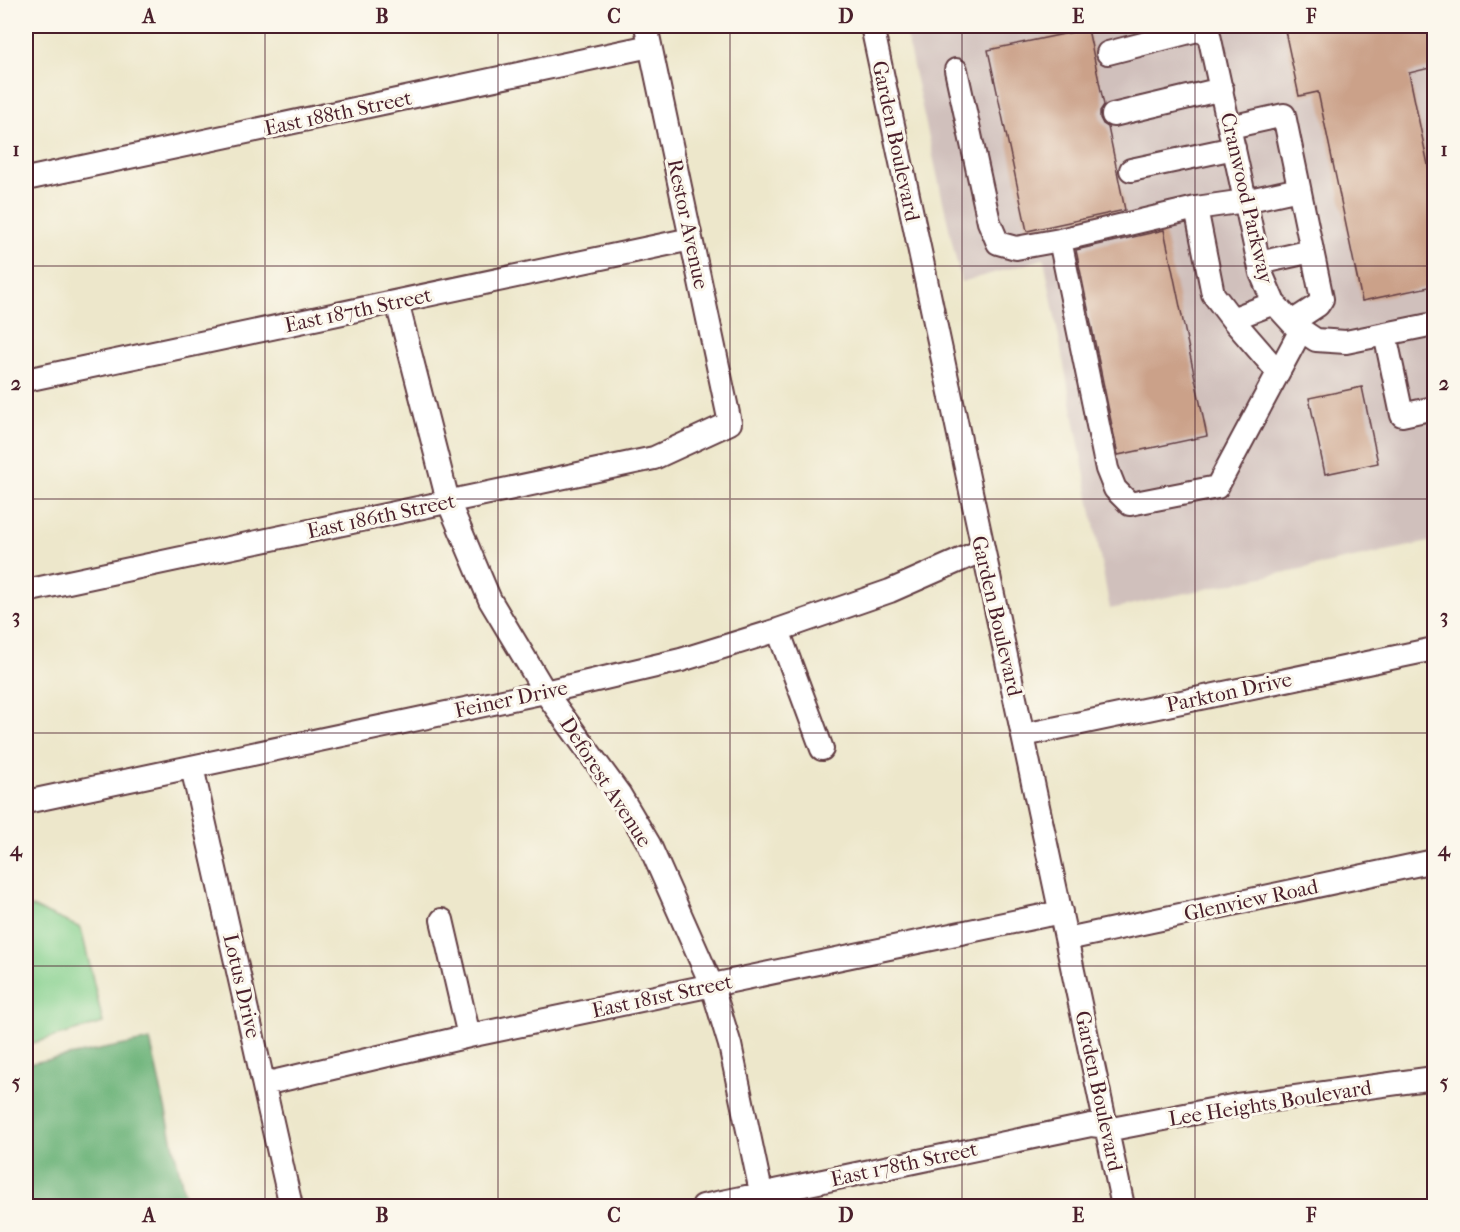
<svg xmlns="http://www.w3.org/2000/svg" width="1460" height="1232" viewBox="0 0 1460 1232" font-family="'IM FELL French Canon',serif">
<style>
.industrial{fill:#d0c0bc}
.green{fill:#84d08d;stroke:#67785c;stroke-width:1.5}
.forest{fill:#6bb278;stroke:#5a6852;stroke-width:1.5}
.building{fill:#cba189}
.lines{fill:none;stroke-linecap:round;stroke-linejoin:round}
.minor-casing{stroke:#623d43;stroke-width:26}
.minor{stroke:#fff;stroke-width:22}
.grid{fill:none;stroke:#4a1f2b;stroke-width:1.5;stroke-opacity:0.55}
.labels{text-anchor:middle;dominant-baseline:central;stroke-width:6;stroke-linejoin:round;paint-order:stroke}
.street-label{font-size:21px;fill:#4a1f2b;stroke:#fbf7ec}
.neatline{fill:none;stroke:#4a1f2b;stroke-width:2}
.grid-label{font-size:20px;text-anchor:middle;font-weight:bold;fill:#4a1f2b}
</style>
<rect width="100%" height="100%" fill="#fbf7ec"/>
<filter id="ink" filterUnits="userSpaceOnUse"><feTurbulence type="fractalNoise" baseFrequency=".0167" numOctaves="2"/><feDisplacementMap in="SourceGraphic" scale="12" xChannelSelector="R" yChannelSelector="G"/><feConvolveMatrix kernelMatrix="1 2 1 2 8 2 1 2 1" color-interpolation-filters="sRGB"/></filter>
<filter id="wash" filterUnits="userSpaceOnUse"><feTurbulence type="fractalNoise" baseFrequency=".008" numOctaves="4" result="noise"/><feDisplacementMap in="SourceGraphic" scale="24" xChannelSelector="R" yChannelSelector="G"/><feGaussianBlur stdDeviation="1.35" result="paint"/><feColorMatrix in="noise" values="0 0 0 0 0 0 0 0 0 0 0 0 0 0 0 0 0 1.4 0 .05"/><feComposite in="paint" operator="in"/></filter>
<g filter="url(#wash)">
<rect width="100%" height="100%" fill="#ede7cb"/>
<path class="industrial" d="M904,26h530v515l-324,68 -66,-350 -83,23z"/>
<path class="green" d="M32,907l49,21 22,95 -77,22v-132z"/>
<path class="forest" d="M150,1040l37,166h-161v-142z"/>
<g id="blocks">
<path class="building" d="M1284,26h150v41l-25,6 25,121v92l-72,15 -44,-209 -19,4z
M1088,29l16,76 -4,6v7l3,6 5,3 17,83 -98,21 -39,-181z
M1164,230l43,206 -89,19 -42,-205z
M1362,387l16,76 -53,11 -16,-76z"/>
</g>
</g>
<g filter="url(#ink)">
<use href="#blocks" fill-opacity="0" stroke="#623d43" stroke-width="1.5"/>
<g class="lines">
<defs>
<path id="minor" d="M872,26l251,1180
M1207,26l54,247 13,30 21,23 21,14 30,2 88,-18
M1108,53l101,-26
M956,70l33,152 9,21 18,5 44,-8 47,229 8,20 15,15 87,-17 84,-157
M1113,115l109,-26
M1230,127l54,-12 38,184 -4,6 -26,17
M1131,170l103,-22
M26,179l624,-133
M1196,208l17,86 19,25 42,-16
M1060,240l136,-32 49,-7 54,-12
M1259,263l53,-12
M397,302l51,199 42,99 55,92 75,103 29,49 63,142 18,59 34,161
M1232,319l46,53
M1385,334l17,81 32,-7
M26,380l665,-141
M26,591l628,-133 76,-35 -84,-397
M778,630l44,119
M1024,735l410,-86
M192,767l99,439
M26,802l519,-110 136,-32 97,-30 112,-39 93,-41
M442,920l27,116
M1067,939l367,-78
M264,1084l205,-48 592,-124
M703,1206l388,-81 26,3 120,-23 197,-27"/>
</defs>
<use href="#minor" class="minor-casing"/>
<use href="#minor" class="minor"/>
</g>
</g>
<path class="grid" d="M265,26v1180M498,26v1180M730,26v1180M962,26v1180M1195,26v1180M26,266h1408M26,499h1408M26,733h1408M26,966h1408"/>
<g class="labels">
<g class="street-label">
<text transform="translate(338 113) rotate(-12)">East 188th Street</text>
<text transform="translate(896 141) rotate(78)">Garden Boulevard</text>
<text transform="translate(1247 198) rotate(77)">Cranwood Parkway</text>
<text transform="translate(688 224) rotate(78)">Restor Avenue</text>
<text transform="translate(358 310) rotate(-12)">East 187th Street</text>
<text transform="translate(381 516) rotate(-12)">East 186th Street</text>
<text transform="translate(997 616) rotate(77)">Garden Boulevard</text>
<text transform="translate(1229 692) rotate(-12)">Parkton Drive</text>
<text transform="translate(511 699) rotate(-12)">Feiner Drive</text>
<text transform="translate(606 782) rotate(57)">Deforest Avenue</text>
<text transform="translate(1251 900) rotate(-12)">Glenview Road</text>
<text transform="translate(242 986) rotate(77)">Lotus Drive</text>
<text transform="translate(662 996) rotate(-12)">East 181st Street</text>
<text transform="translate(1099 1091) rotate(78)">Garden Boulevard</text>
<text transform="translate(1270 1103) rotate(-9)">Lee Heights Boulevard</text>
<text transform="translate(904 1164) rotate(-12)">East 178th Street</text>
</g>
</g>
<rect width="1460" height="1232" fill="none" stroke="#fbf7ec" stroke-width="66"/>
<rect x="33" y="33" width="1394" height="1166" class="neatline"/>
<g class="grid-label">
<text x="149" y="23">A</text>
<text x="382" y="23">B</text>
<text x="614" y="23">C</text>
<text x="846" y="23">D</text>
<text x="1078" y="23">E</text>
<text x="1311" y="23">F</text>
<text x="16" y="156">1</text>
<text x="1444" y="156">1</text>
<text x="16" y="390">2</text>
<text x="1444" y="390">2</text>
<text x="16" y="623">3</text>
<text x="1444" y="623">3</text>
<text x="16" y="856">4</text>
<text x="1444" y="856">4</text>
<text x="16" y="1089">5</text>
<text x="1444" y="1089">5</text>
<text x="149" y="1222">A</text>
<text x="382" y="1222">B</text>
<text x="614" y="1222">C</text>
<text x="846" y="1222">D</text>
<text x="1078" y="1222">E</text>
<text x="1311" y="1222">F</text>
</g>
</svg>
